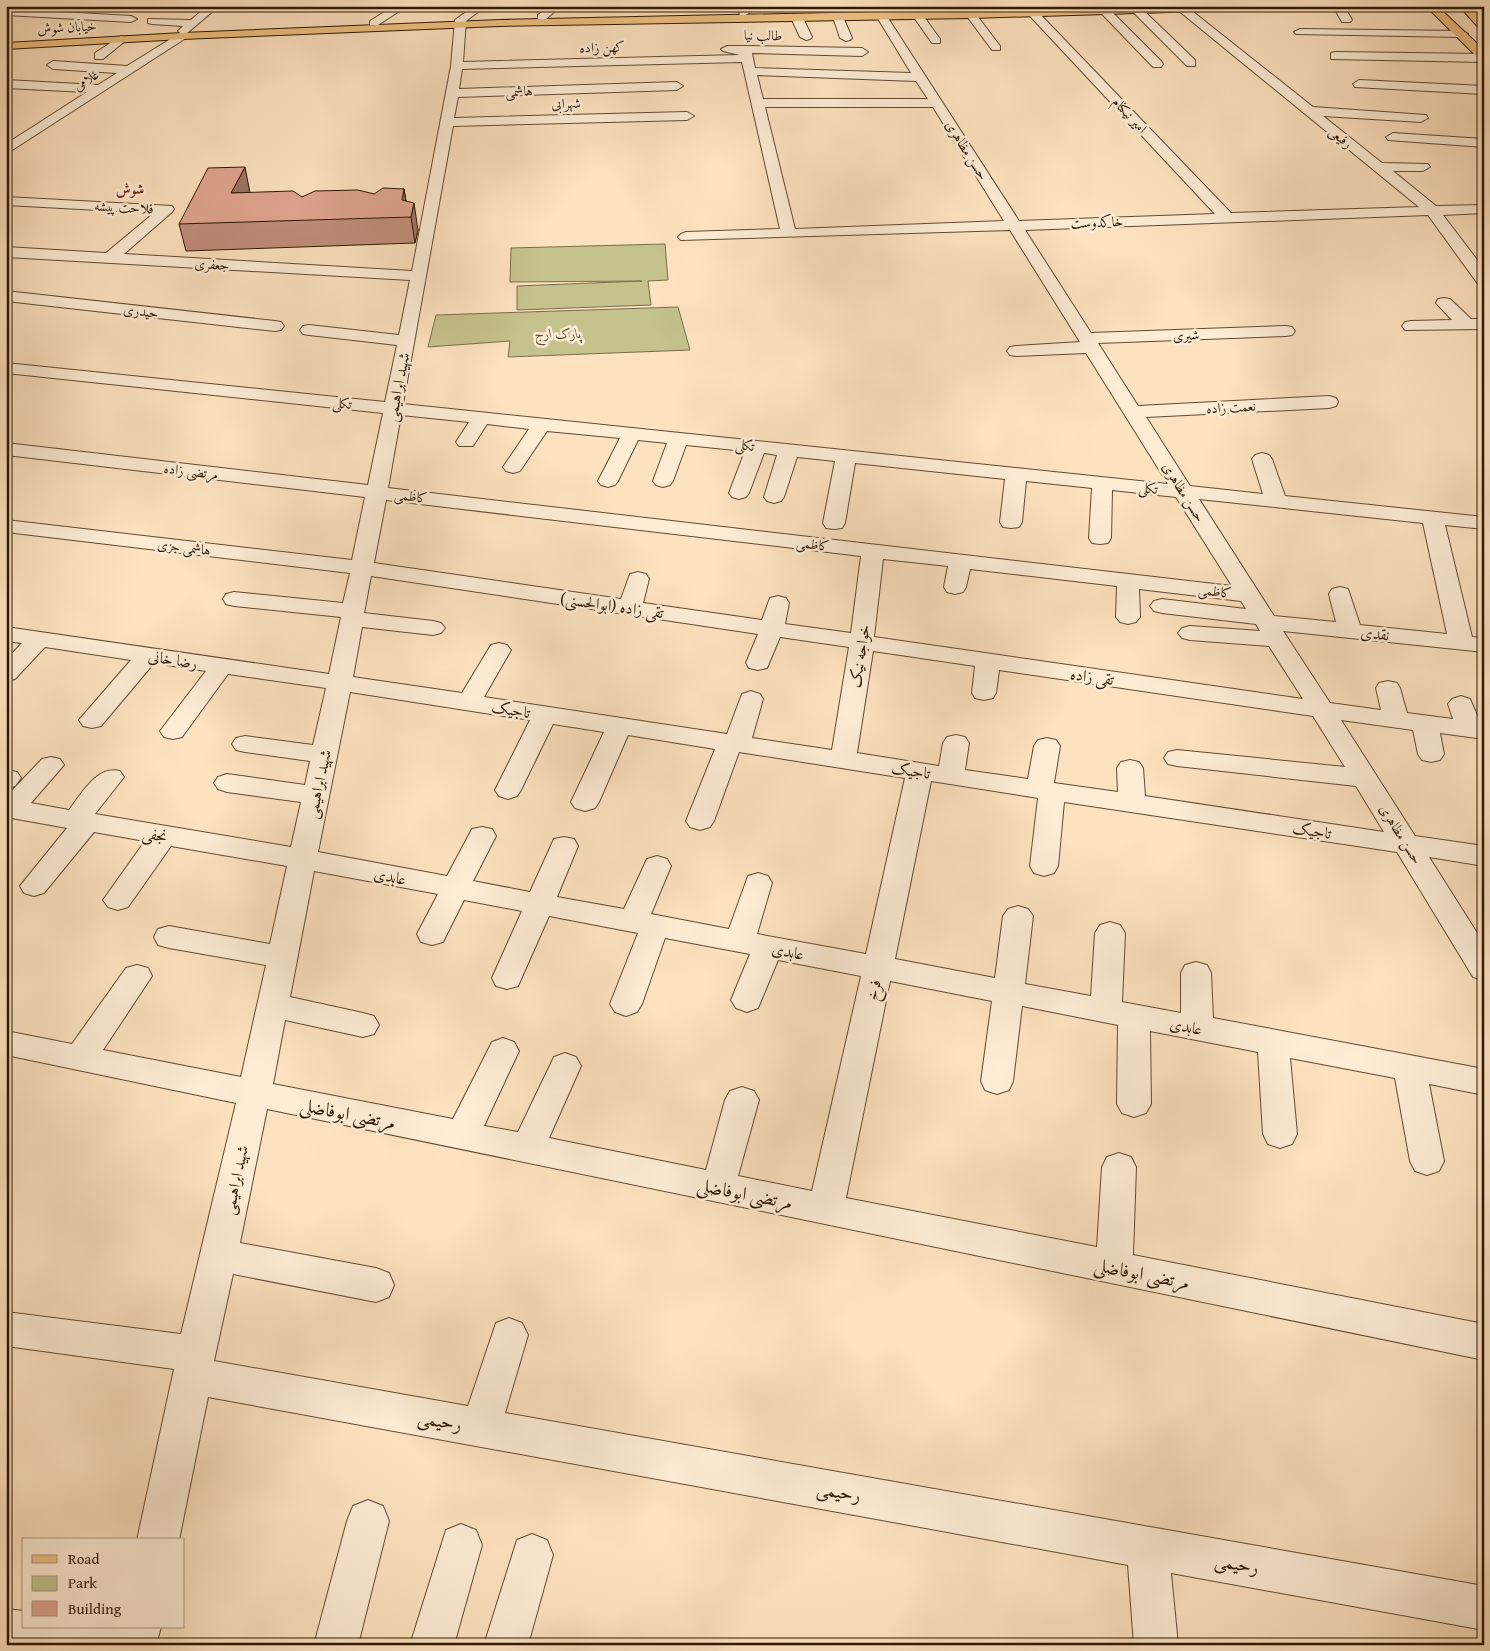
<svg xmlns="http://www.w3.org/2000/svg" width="1490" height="1651" viewBox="0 0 1490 1651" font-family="'Gentium Book Plus',Amiri,serif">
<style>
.green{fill:#c5c28e;stroke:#7a6d48}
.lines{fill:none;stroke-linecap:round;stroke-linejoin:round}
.minor-casing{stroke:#624a30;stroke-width:2}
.major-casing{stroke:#2f1801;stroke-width:2}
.minor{fill:#feecd5;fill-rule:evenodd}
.major{fill:#eec180;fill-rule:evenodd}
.wall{fill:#c18e7c;stroke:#2f1801}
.shaded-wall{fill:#9d7465;stroke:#2f1801}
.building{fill:#e0a590;stroke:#2f1801}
.labels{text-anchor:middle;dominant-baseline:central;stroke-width:5;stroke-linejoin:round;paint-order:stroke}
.far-street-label{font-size:14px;fill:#2f1801;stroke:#feecd5}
.far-park-label{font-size:14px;font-style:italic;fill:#5c4b2b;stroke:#feecd5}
.far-neighbourhood-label{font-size:15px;font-weight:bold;fill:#7a1f14;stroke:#feecd5}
.street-label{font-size:16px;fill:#2f1801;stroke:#feecd5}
.near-street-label{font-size:19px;fill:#2f1801;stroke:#feecd5}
</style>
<rect width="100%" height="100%" fill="#fde2bf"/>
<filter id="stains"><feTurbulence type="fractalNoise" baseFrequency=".004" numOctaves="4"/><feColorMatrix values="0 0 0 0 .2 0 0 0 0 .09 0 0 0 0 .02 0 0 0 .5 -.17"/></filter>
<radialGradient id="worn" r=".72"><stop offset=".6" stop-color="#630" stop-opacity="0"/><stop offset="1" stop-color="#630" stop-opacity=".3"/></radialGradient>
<path class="green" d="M665,244l3,36 -20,1 3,24 -134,5v-24l125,-5 -132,1 1,-34z
M678,307l12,43 -182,7 2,-16 -82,6 8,-32z"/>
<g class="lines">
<defs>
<path id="minor" d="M207,6h12l-33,28v4l-180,116v-10l81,-52 -81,-4v-8l92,5 19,-12 -64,-4 -6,-4 6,-4 74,5 53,-33 -2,-2 5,-5 -31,-2 -4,-1v-4l43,1z
M394,6h13l-29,19h-8v-4z
M474,6h12l-20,15 -3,41 277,-7 -17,-4 -2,-2 6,-3h18l117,2 6,4 -6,4 -110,-3 3,15 156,5 -34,-56 5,-3 4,1 133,206 196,-7 -186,-199v-4h8l194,202 188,-6 -240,-196v-4h8l126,100 113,8 2,3 -7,4 -98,-6 59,47 46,1 2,3 -7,4h-30l43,35 48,-1v8l-41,2 41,54v17l-6,-2 -50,-69 -403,15 66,103 195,-7 6,1 3,4 -3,4 -6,1 -188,7 40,63 191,-10 7,2 2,4 -2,4 -7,2 -183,9 44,69 73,8 -11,-35 3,-4 7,-2 7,2 3,4 13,37 199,21v12l-39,-4 27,112 12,1v14l-201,-21 47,72 51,7 -5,-22 3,-5 9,-2 9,2 3,5 7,25 46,6 -5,-15 4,-5 9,-3 9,3 10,23 4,1v16l-44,-6 4,21 -4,6 -9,2 -9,-2 -4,-6 -5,-24 -72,-10 74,116 69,10v20l-55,-9 55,87v36l-11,-3 -76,-125 -333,-50 -6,64 -4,7 -10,3 -10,-3 -4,-7 8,-68 -107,-17 -36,178 100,19 8,-62 5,-7 10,-3 10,3 5,7 -8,68 66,12 4,-63 5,-8 10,-3 10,3 5,8 -3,69 59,11v-40l4,-8 11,-3 11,3 4,8 2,45 271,51v26l-55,-11 15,77 -5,10 -12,4 -12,-4 -5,-10 -15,-83 -105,-20 7,76 -5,10 -12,4 -12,-4 -5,-10 -5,-82 -108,-21 1,73 -5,9 -12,4 -12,-4 -5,-9 1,-79 -96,-19 -9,75 -4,9 -12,4 -12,-4 -4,-9 11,-80 -102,-20 -44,217 251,49 5,-80 5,-10 12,-4 12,4 5,10 -3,88 351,69v36l-1217,-251 -27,134 136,25 13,5 5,12 -5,12 -13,5 -143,-28 -19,87 254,45 28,-83 13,-5 13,5 6,12 -23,78 979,173v44l-313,-57 7,72h-44l-6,-80 -920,-168 -29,143h-42l37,-171 -168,-23v-34l175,22 55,-231 -230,-48v-24l66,13 54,-76 11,-3 11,3 4,8 -49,74 138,27 25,-112 -97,-17 -11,-3 -4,-8 4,-8 11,-3 101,18 17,-78 -116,-20 -43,61 -10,3 -10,-3 -5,-7 42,-59 -51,-9 -50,61 -10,3 -10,-3 -4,-7 47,-58 -61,-11v-20l36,-38 9,-2 9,2 4,6 -33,38 38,7c13,-17 28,-45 51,-39l4,6 -29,37 196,33 10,-45 -74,-10 -9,-3 -4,-6 4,-6 9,-3 78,11 5,-24 -65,-9 -9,-2 -4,-6 4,-6 9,-2 68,9 13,-57 -98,-14 -46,63 -9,2 -9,-2 -4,-6 46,-60 -52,-8 -53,63 -9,2 -9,-2 -4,-6 52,-60 -86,-13 -30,32 -9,2v-21l16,-17 -16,-2v-14l323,47 12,-57 -107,-11 -8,-2 -3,-5 3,-5 8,-2 109,11 7,-30 -344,-41v-12l346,40 13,-63 -359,-42v-12l362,42 15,-72 -377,-40v-10l379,39 12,-57 -88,-10 -6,-1 -3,-4 3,-4 6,-1 90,10 11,-55 -404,-23v-10l100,6 48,-40 -148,-8v-8l166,9 2,3 -2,3 -48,42 288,17 39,-205 4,-46zM742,62l38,167 -94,3 -5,2 -3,3 3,3 329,-10 70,112 -64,4 -6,1 -3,4 3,4 6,1 70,-3 82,131 -765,-80 50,-278 234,-6 7,-4 -7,-4 -233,6 4,-21 219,-7 6,-4 -6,-4 -218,7 3,-20zM757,75l159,6 12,18h-165zM765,107h168l71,114 -209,8zM401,415l68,7 -13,20 3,4h14l14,-22 42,5 -26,38 3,4 7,2 7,-2 27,-40 73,7 -22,43 3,4 7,2 7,-2 3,-4 20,-41 29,3 -14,38 3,4 7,2 7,-2 3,-4 13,-36 59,6 -16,42 3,4 7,2 7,-2 3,-4 15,-40 13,2 -13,42 3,4 7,2 7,-2 3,-4 13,-40 38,4 -12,62 3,5 8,1 8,-1 3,-5 10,-60 150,16 -5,43 3,5 8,1 8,-1 3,-5 4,-41 66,7 -3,50 3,5 8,1 8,-1 3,-5 1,-48 64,7 56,89 -844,-98zM1199,499l224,24 24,111 -87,-9 -12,-36 -8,-2 -8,2 -3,5 7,28 -62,-6zM386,500l475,56 -10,77 -66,-9 4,-21 -3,-5 -8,-2 -8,2 -8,22 -119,-17 6,-24 -3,-5 -8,-2 -8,2 -9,25 -247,-36zM883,559l65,7 -4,21 3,5 8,2 8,-2 3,-5 4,-18 147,17 -1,31 4,5 8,2 8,-2 4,-5 -1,-28 102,12 5,8 -84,-10 -8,2 -4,5 4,5 8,2 94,11 4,7 -70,-5 -8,2 -4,5 4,5 8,2 79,6 34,53 -429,-62zM371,576l387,58 -12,29 3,5 9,2 9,-2 13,-31 69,10 -17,103 -80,-12 11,-39 -3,-5 -9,-3 -9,3 -15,40 -243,-37 27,-47 -4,-5 -8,-2 -8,2 -29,48 -109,-16 9,-50 71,8 8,-2 4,-5 -4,-5 -8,-2 -69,-8zM873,651l102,15 -3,27 3,5 9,2 9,-2 3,-5 3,-23 314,46 32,51 -168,-17 -9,2 -4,6 4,6 9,2 179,20 28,46 -239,-36 -2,-28 -4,-6 -9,-2 -9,2 -4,6 1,24 -64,-9 6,-37 -4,-6 -9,-2 -9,2 -4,6 -6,33 -63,-9 4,-27 -4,-6 -9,-2 -9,2 -4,6 -4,23 -82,-13zM350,692l180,28 -35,70 4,6 9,3 9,-3 4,-6 32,-66 51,8 -33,70 4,6 10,3 10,-3 4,-6 29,-67 87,14 -29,72 4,6 10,3 10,-3 4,-6 25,-69 166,26 -39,176 -109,-20 15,-51 -4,-7 -10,-3 -10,3 -19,53 -78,-15 20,-48 -4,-7 -10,-3 -10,3 -23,50 -67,-12 21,-51 -4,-7 -10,-2 -10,2 -24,53 -57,-11 23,-45 -4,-7 -10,-2 -10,2 -25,47 -129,-24zM314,871l124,23 -21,40 4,8 11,3 11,-3 21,-42 58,11 -30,67 4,8 11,3 11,-3 31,-70 89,17 -28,71 5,8 11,4 11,-4 5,-8 23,-66 85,16 -19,46 5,8 11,4 11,-4 20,-48 83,16 -49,215 -74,-15 21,-76 -5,-9 -12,-4 -12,4 -5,9 -19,70 -157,-32 32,-72 -5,-9 -11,-4 -11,4 -36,75 -34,-6 35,-75 -5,-9 -11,-4 -11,4 -39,77 -180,-35 12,-64 78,17 11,-3 5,-9 -5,-9 -11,-3 -73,-16z
M549,6h12l-15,13h-8v-4z
M737,6h10l2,7 -5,3 -4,-1z
M1333,6h11l8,14 -2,2h-8z
M1137,7l4,1 54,52v6h-8l-54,-54v-4z
M1105,8l4,1 52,52 2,3 -2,3h-8l-52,-54v-4z
M6,9l125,7 6,3 -6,3 -125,-7z
M971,12l4,1 25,33v4h-8l-26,-35z
M918,13l4,1 18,25v4h-8l-19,-27z
M838,14l5,3 9,21 -2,2 -4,1 -6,-3 -7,-21z
M797,15l6,3 9,19 -2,2 -4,1 -6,-3 -9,-19z
M1300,29l162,2 6,3 -6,3 -166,-3 -2,-2z
M121,36l4,1v4l-22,18h-8v-6z
M1335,52l149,2v8l-153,-3v-6z
M1359,80l125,6v8l-129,-7 -2,-3z
M1393,133l91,6v8l-96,-7 -2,-3z
M6,291l269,30 6,1 3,4 -3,4 -6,1 -269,-30z
M1444,298l6,1 21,20h13v10l-79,1 -3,-4 3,-4 6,-1 41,-1 -16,-17 2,-4z
M6,770l11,2 4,6 -6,8 -9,3z
M368,1500l15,6 6,15 -31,124h-44l33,-124 6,-15z
M461,1524l15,6 6,15 -28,100h-44l36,-115z
M532,1534l15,6 6,15 -25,90h-44l33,-105z
M6,1609l18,2v16h137l-5,18h-150z"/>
<path id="major" d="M1153,6h121l-5,3 -298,9 -471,8 -318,13 -176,10v-6l176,-10 318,-13z
M1426,6h11l47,44v10h-4z
M1459,6h11l14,14v10l-4,-1z"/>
</defs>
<use href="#minor" class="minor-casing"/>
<use href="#major" class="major-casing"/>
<use href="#minor" class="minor"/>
<use href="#major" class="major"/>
</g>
<path class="wall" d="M404,189l2,12 12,29 -3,13 -229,8 -7,-27 123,-27 72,-3z"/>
<path class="shaded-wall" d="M245,167l5,26h-19z
M404,189l4,26 -6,-15z
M414,203l4,27 -3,13 -4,-26z"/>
<path class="building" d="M245,167l-14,26 62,-2 9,6 13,-6 43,-1 16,4 9,-6 21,1 -2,11 12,3 -3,14 -232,7 29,-56z"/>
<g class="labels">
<g class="far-street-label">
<text transform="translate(67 27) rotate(-3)">خیابان شوش</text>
<text transform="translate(763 35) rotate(1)">طالب نیا</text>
<text transform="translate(602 47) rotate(-1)">کهن زاده</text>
<text transform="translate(86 80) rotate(-33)">غلامی</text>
<text transform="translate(519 91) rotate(-2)">هاشمی</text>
<text transform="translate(566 103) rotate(-1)">شهرابی</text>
<text transform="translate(1130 115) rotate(47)">امیر نیکنام</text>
<text transform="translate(1341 137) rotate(39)">رفیعی</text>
<text transform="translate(967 150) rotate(58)">حسن مظاهری</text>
<text transform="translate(124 207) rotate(3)">فلاحت پیشه</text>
<text transform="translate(1097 222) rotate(-2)">خاکدوست</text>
<text transform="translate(212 264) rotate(3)">جعفری</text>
<text transform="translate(141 311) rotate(7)">حیدری</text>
<text transform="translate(1186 335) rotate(-2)">شیری</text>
<text transform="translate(342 403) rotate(6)">تکلی</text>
<text transform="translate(1231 407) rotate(-3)">نعمت زاده</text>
<text transform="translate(745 445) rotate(7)">تکلی</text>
<text transform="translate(191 471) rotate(7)">مرتضی زاده</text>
<text transform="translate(1148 488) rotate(6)">تکلی</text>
<text transform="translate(1184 492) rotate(58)">حسن مظاهری</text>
<text transform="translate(411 496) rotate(7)">کاظمی</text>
<text transform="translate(813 544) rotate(7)">کاظمی</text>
<text transform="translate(184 547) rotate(7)">هاشمی جزی</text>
<text transform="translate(1215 591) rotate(7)">کاظمی</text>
<text transform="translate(1401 834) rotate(58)">حسن مظاهری</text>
</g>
<g class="far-park-label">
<text x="558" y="333">پارک ارج</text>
</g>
<g class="far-neighbourhood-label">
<text x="130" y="188">شوش</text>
</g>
<g class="street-label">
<text transform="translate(397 387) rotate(-79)">شهید ابراهیمی</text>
<text transform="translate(612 605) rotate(8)">تقی زاده (ابوالحسنی)</text>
<text transform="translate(1375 633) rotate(6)">نقدی</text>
<text transform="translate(859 656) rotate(-81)">خواجه نیک</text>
<text transform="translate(173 659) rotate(9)">رضا خانی</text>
<text transform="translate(1092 676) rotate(8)">تقی زاده</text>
<text transform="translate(511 709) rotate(10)">تاجیک</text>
<text transform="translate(911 770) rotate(9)">تاجیک</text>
<text transform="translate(318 784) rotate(-78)">شهید ابراهیمی</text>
<text transform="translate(1312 830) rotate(9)">تاجیک</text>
<text transform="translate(155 834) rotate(10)">نجفی</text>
<text transform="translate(390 876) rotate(11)">عابدی</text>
<text transform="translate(788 951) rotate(11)">عابدی</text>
<text transform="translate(873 990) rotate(-78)">فرخ</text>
<text transform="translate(1186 1026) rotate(11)">عابدی</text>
<text transform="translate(235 1180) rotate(-78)">شهید ابراهیمی</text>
</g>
<g class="near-street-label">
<text transform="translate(348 1113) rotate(11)">مرتضی ابوفاضلی</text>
<text transform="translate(745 1193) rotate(11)">مرتضی ابوفاضلی</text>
<text transform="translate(1142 1273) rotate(11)">مرتضی ابوفاضلی</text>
<text transform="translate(440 1420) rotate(10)">رحیمی</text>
<text transform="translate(839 1491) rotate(10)">رحیمی</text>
<text transform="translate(1237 1563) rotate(10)">رحیمی</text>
</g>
</g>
<rect width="1490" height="1651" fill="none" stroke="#fde2bf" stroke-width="25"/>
<rect x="8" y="8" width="1475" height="1636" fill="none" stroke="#2f1801" stroke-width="2.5"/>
<rect x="12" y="12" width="1465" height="1626" fill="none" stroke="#2f1801"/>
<rect x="22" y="1538" width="162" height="90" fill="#feecd5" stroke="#ab9780"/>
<rect x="32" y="1555" width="25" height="8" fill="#eec180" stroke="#ab9780"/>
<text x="68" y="1564" font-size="15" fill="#2f1801">Road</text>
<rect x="32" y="1576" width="25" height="15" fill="#c5c28e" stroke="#ab9780"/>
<text x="68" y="1588" font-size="15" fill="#2f1801">Park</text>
<rect x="32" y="1601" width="25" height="15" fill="#e0a590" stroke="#ab9780"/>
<text x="68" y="1614" font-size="15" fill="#2f1801">Building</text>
<rect width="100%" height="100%" filter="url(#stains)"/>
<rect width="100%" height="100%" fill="url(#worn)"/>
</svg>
